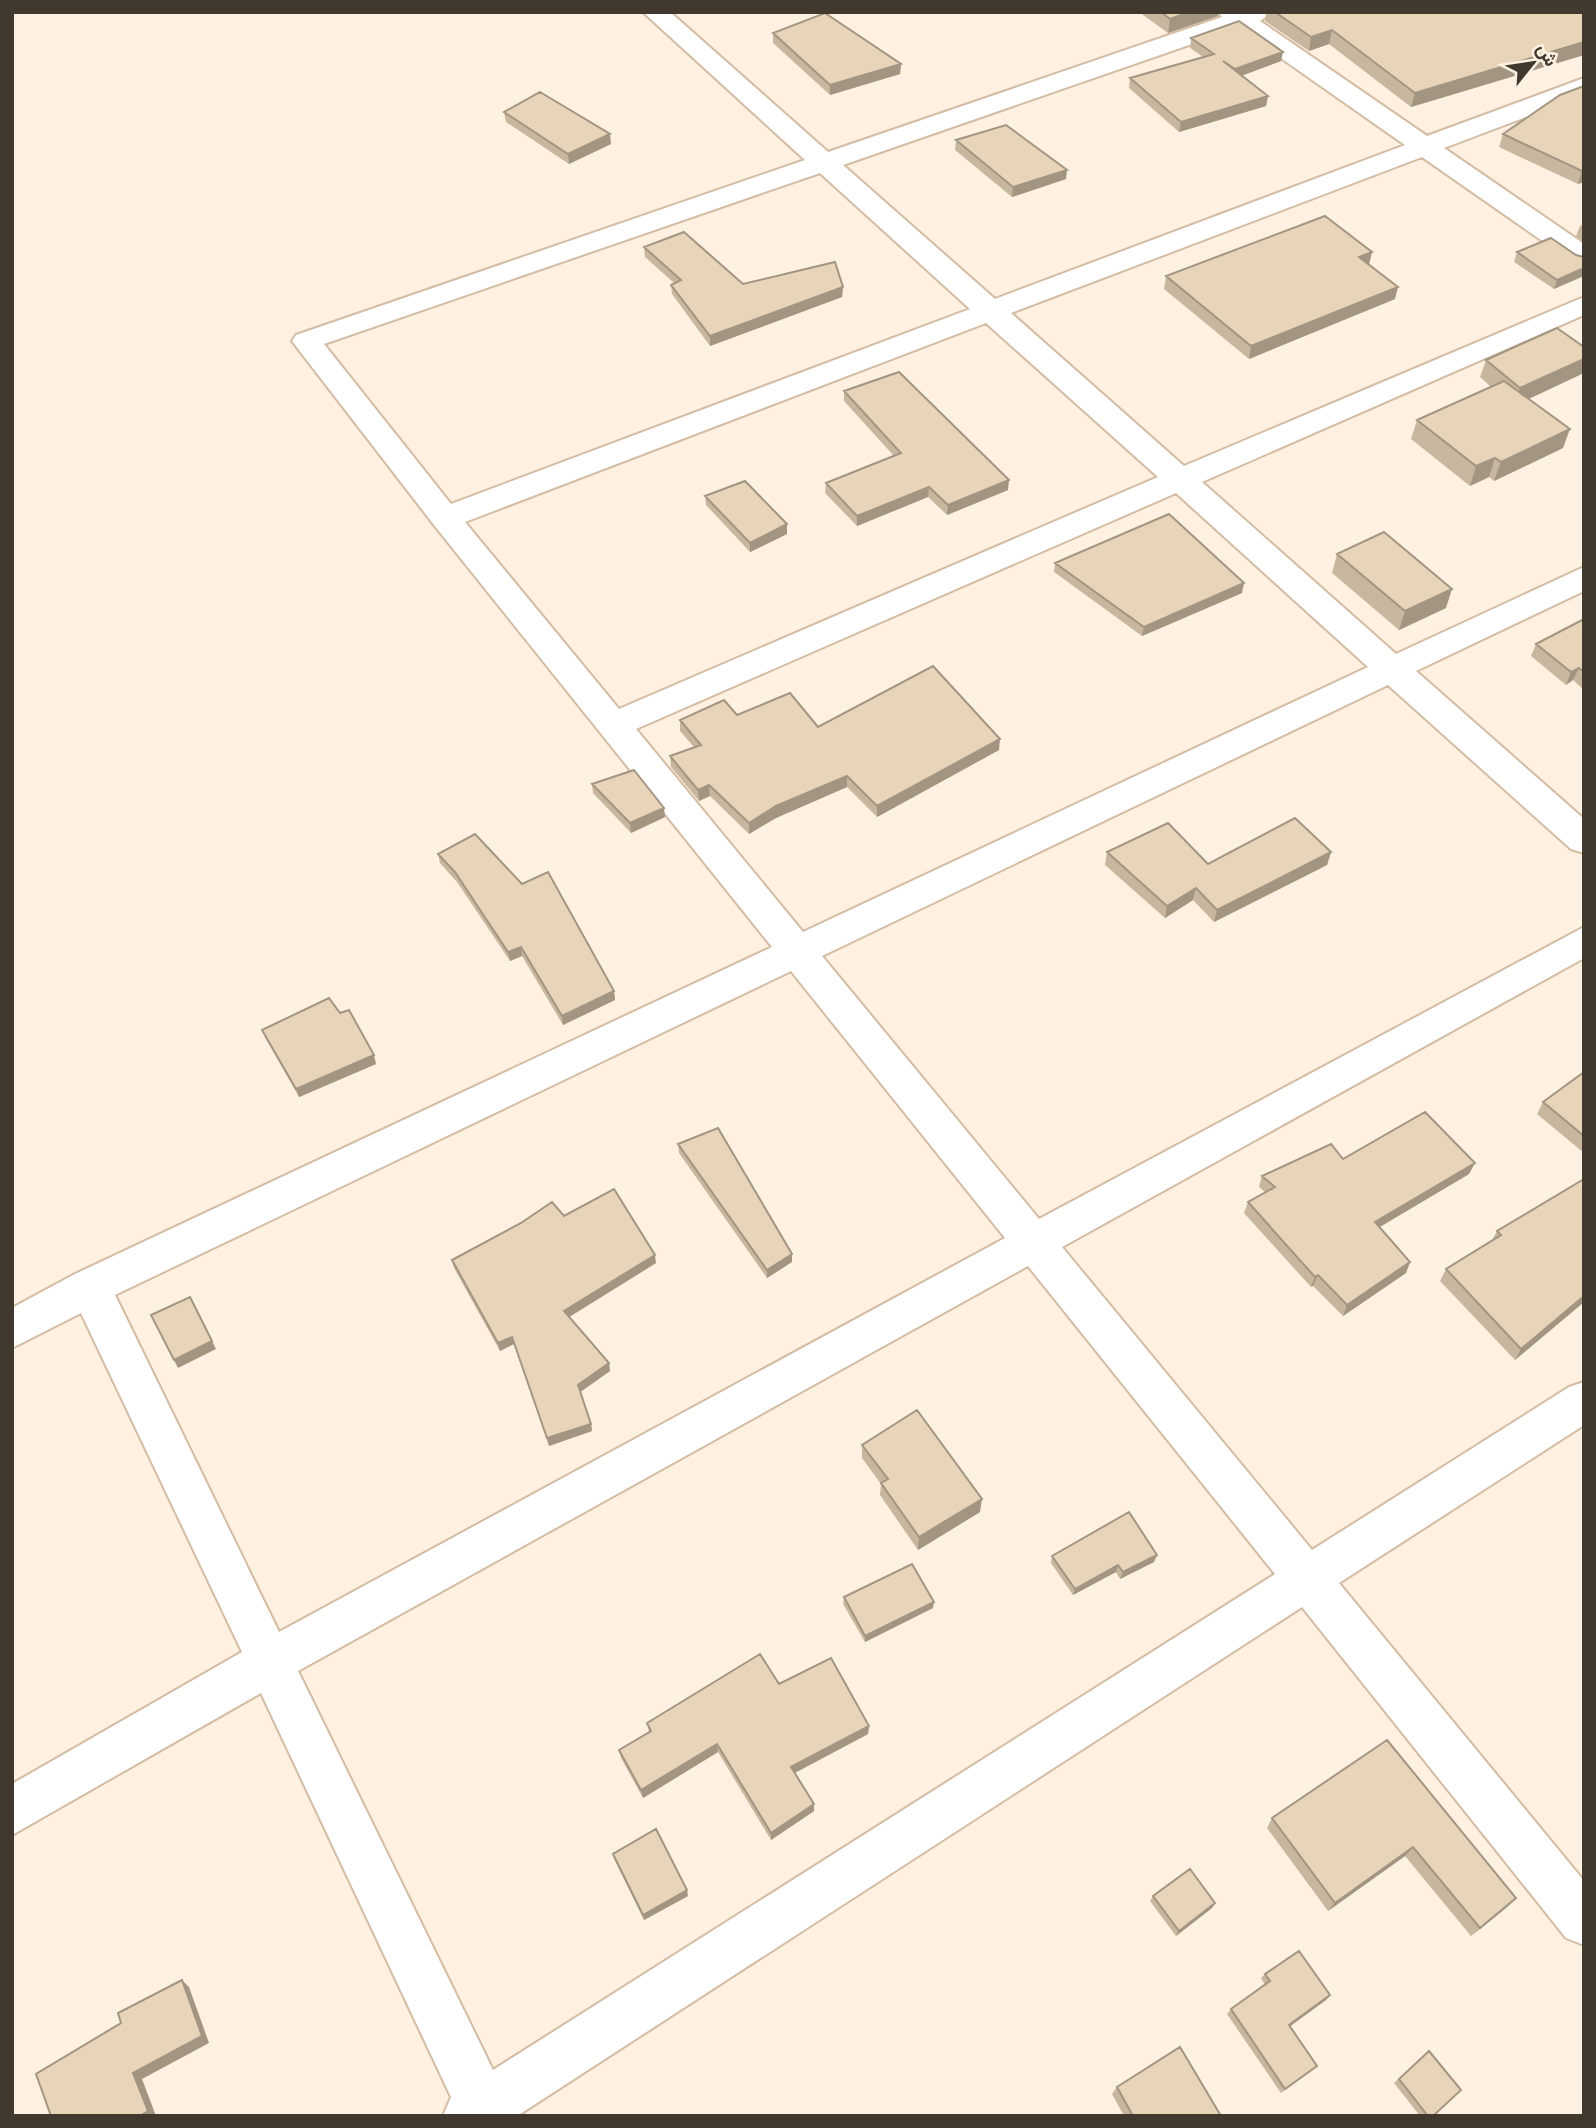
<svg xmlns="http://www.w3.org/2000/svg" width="1596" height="2128" viewBox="0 0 1596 2128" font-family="'Crimson Pro',Vazirmatn,serif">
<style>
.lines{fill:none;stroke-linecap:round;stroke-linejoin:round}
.minor-casing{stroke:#d3bca3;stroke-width:4}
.minor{fill:#fff;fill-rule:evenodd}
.wall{fill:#c8b79f}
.shaded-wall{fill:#a29582}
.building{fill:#e8d5b9;stroke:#a29582;stroke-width:2}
</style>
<rect width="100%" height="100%" fill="#fff1e1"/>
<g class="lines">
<defs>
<path id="minor" d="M643,12h27l158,140 394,-135 -3,-5h54l-13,9 167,115 157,-58v17l-140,53 140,96v21l-10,-2 -152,-106 -411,156 173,153 400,-169v18l-382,167 194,172 188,-87v24l-168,80 168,148v34l-13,-4 -183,-164 -566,271 217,263 545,-292v31l-522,289 250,303 257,-163 15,-5v43l-245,158 245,298v64l-18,-7 -264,-331 -785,509h-74l8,-19 -190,-404 -249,142v-51l230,-132 -161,-339 -69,35v-40l63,-34 697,-327 -338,-422 -142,-184 4,-6 509,-175zM1238,28l167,117 -410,154 -152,-134zM820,173l150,136 -519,195 -127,-160zM986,323l172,154 -539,232 -154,-187zM1176,493l192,174 -565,265 -167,-203zM791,971l214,267 -726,394 -164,-337zM1028,1266l247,308 -782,496 -195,-399z"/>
</defs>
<use href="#minor" class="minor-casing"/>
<use href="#minor" class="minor"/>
</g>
<path class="wall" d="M1139,12h80l-1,4 -50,17z
M1266,12h318v43l-173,52 -82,-63 -20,7 -44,-30z
M773,33l128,31 -1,10 -70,21 -57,-52z
M1191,38l90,23 -39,14 26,21 -2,10 -87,26 -50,-44 1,-10 73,-21 -13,-9z
M1584,86v96l-6,2 -79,-37 4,-13z
M504,112l107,32 -42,20 -63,-42z
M956,140l110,39 -54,18 -57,-47z
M1584,224v18l-8,-6 4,-10z
M644,247l99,37 100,3 -1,10 -132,49 -38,-52 -1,-9 3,-2 -29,-26z
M1517,252l59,3 -22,34 -40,-27z
M1369,265l26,34 -146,60 -85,-70 2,-13z
M1557,328l-28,71 34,49 -69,33 -5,-4 -19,9 -59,-47 6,-19 74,-33 -11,-10 6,-17z
M844,391l164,99 -61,25 -19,-18 -71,29 -32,-33 1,-10 68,-27 -50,-55z
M705,496l82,38 -37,18 -44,-47z
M1337,554l109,54 -47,22 -67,-57z
M1055,563l187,30 -100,43 -88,-64z
M1584,619v71l-11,-10 -7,5 -35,-29 5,-12z
M737,715l81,12 181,23 -122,67 -30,-30 -71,31 -27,16 -39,-38 -11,5 -28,-34 -1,-11 24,-9 -14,-16v-11z
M592,784l73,33 -34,16 -38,-40z
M1107,852l101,12 123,-12 -4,13 -113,57 -21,-22 -28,18 -60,-53z
M438,854l176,137 1,9 -52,25 -41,-69 -12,5 -53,-79 -17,-19z
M262,1030l114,34 -77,33 -33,-58z
M1584,1072v81l-47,-39 6,-12z
M678,1144l114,110v8l-25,16 -88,-125z
M1343,1159l126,15 -89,53 30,35 -4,11 -63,43 -30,-30 -2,1 -67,-74 4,-11 17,-10 -6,-5 3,-11z
M1584,1179v123l-69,58 -75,-79 6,-12 46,-29 5,-9z
M564,1216l92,47 -87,54 40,46 1,8 -30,21 11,32 1,7 -43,15 -35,-102 -14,7 -46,-83 -2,-8z
M862,1445l118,67 -62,38 -38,-55 1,-11 -19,-26z
M1157,1555l-3,7 -34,17 -4,-7 -43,23 -22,-32 1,-7z
M844,1597l89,11 -68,34 -22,-38z
M779,1684l90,42 -1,8 -74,39 20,31v7l-43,29 -53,-88 -75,46 -22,-40 -2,-8 30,-18 -2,-9z
M1387,1740l120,167 -36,29 -66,-80 -77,55 -61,-83 5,-10z
M613,1854l75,42 -44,24 -30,-61z
M1153,1896l62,7 -3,5 -36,28 -26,-35z
M1265,1974l65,21 -4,5 -37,26 28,40 -36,27 -54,-79 4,-5 34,-24 -4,-7z
M1429,2051l4,65h-13l-26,-33z
M1117,2087l104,29h-97l-12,-22z"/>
<path class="shaded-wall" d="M1189,12h30l-1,4 -50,17 2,-14z
M1332,30l-3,14 -20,7 2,-14z
M1584,42v13l-173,52 4,-14z
M1283,52l-2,9 -48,18 2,-10z
M901,64l-1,10 -70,21v-10z
M1268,96l-2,10 -87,26 2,-10z
M610,134l1,10 -42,20 -1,-10z
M1067,170l-1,9 -54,18 1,-10z
M1584,170v12l-6,2 4,-13z
M1372,252l-3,13 -10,-8z
M1584,268v8l-30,13 3,-9z
M843,287l-1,10 -132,49v-10z
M1398,287l-3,12 -146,60 2,-13z
M1584,359v14l-70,33 6,-18z
M1570,429l-7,19 -69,33 7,-19z
M1495,458l-6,19 -19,9 6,-20z
M1009,480l-1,10 -61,25 1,-10z
M929,487l-1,10 -71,29v-10z
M787,524v10l-37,18v-9z
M1244,583l-2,10 -100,43 2,-9z
M1452,589l-6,19 -47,22 6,-19z
M1579,668l-6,12 -7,5 5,-13z
M1000,739l-1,11 -122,67v-11z
M847,776v11l-71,31 -27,16v-11l27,-17z
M709,785l1,11 -11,5 -1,-11z
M664,808l1,9 -34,16 -1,-10z
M1331,852l-4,13 -113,57 3,-12z
M1196,888l-3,12 -28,18 2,-12z
M521,947l1,9 -12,5 -2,-9z
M614,991l1,9 -52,25 -1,-9z
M374,1055l2,9 -77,33 -3,-8z
M1475,1163l-6,11 -98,58 4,-10z
M792,1254v8l-25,16v-8z
M655,1255l1,8 -90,56 -2,-8z
M1410,1262l-4,11 -63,43 4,-11z
M1318,1275l-5,11 -2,1 4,-10z
M1584,1296v6l-69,58 6,-11z
M512,1337l2,7 -14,7 -2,-8z
M212,1341l4,8 -38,19 -4,-8z
M609,1363l1,8 -31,22 -1,-8z
M591,1424l1,7 -43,15 -2,-8z
M982,1499l-2,13 -62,38 1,-13z
M1157,1555l-3,7 -34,17 3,-7z
M1118,1565l-2,7 -43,23 2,-6z
M934,1602l-1,6 -68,34v-6z
M869,1726l-1,8 -77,41v-8z
M717,1744l1,8 -75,46 -2,-8z
M814,1804v7l-43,29v-7z
M1413,1847l-8,9 -77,55 7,-8z
M687,1890l1,6 -44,24 -1,-5z
M1516,1898l-9,9 -36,29 9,-8z
M1215,1903l-3,5 -36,28 3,-5z
M182,1980l7,7 20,56 -67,36 14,37h-16l-7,-43z
M1330,1995l-4,5 -41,30 4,-5z"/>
<path class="building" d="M1161,12h28l-19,7z
M1275,12h309v30l-169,51 -83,-63 -21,7z
M825,13l76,51 -71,21 -57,-52z
M1239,21l44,31 -48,17 -12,-8 45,35 -87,26 -51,-44 84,-24 -23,-16z
M1584,86v84l-2,1 -79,-37 57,-39z
M540,92l70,42 -42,20 -64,-42z
M1006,125l61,45 -54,17 -57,-47z
M1325,216l47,36 -13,5 39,30 -147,59 -85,-70z
M684,232l59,52 92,-22 8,25 -133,49 -39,-51 10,-5 -37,-33z
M1551,238l25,17 8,2v11l-27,12 -40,-28z
M1557,328l27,19v12l-64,29 -34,-28z
M899,372l110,108 -61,25 -19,-18 -72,29 -31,-33 75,-30 -57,-62z
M1504,381l66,48 -69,33 -6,-4 -19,8 -59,-46z
M745,481l42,43 -37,19 -45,-47z
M1169,514l75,69 -100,44 -89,-64z
M1384,532l68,57 -47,22 -68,-57z
M1584,619v53l-5,-4 -8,4 -35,-28z
M933,666l67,73 -123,67 -30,-30 -71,30 -27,17 -40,-38 -11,5 -28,-34 31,-11 -21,-25 44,-20 13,15 53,-22 28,34z
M634,770l30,38 -34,15 -38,-39z
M1295,818l36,34 -114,58 -21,-22 -29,18 -60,-54 61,-29 40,41z
M475,834l47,50 26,-12 66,119 -52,25 -41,-69 -13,5 -53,-80 -17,-18z
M329,998l11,15 9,-3 25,45 -78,34 -34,-59z
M1584,1072v64l-41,-34z
M1425,1112l50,51 -100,59 35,40 -63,43 -29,-30 -3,2 -67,-75 27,-15 -13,-11 69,-32 12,15z
M718,1128l74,126 -25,16 -89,-126z
M1584,1179v117l-63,53 -75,-80 55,-34 -4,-4z
M614,1189l41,66 -91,56 45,52 -31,22 13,39 -44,14 -35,-101 -14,6 -46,-83 69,-37 31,-21 12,14z
M190,1297l22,44 -38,19 -23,-45z
M917,1410l65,89 -63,38 -38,-54 7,-4 -26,-34z
M1129,1512l28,43 -34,17 -5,-7 -43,24 -23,-33z
M912,1564l22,38 -69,34 -21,-39z
M760,1654l19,30 52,-26 38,68 -78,41 23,37 -43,29 -54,-89 -76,46 -22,-40 32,-19 -4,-8z
M1387,1740l129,158 -36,30 -67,-81 -78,56 -63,-85z
M656,1829l31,61 -44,25 -30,-61z
M1190,1869l25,34 -36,28 -26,-35z
M1299,1951l31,44 -41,30 28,41 -32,23 -54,-80 39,-28 -5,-7z
M182,1980l20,56 -69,37 15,38 -8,5h-89l-15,-42 85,-51 -3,-10z
M1180,2047l41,69h-88l-16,-29z
M1429,2051l32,39 -28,26h-5l-29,-37z"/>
<rect width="1596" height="2128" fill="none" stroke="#41382e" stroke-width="28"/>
<g transform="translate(1533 63) rotate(60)" stroke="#fff1e1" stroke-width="5" paint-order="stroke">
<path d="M0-5L12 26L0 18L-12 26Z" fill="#41382e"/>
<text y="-10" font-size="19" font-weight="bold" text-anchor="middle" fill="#41382e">ش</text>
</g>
</svg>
